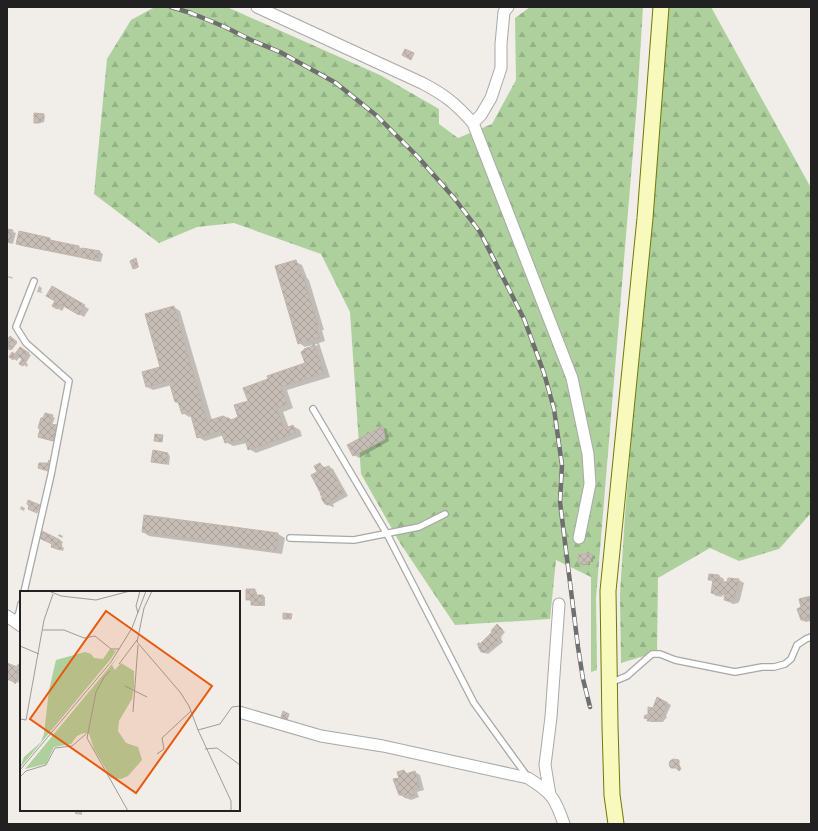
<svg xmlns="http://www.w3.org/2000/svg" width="818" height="831" viewBox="0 0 818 831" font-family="Overpass,sans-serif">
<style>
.forest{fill:url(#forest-firs)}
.shadow{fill:#0003}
.building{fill:url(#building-cross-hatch);stroke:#c3b4aa}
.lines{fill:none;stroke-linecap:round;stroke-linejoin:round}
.lane-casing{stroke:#a8a8a8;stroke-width:8}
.street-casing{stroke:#a8a8a8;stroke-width:13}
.secondary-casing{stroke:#717906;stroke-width:17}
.lane{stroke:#fff;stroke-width:5.5}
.street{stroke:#fff;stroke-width:11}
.secondary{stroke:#f8f9bd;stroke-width:15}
.rail-casing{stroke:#6f6f6f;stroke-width:4.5}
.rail{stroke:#fff;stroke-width:3;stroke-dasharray:9;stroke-linecap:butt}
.inset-road{fill:none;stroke:#9e9b98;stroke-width:1}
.view{fill:#e8590c;fill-opacity:0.15;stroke:#e8590c;stroke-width:2}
.inset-edge{fill:none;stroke:#212121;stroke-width:2}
</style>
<defs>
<pattern id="forest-firs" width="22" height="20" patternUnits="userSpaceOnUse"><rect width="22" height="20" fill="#aed09d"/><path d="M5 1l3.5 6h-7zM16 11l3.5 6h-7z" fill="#95b287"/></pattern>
<pattern id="building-cross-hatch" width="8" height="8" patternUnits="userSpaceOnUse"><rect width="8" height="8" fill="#c6bdb7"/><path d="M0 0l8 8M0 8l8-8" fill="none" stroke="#aaa29d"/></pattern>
</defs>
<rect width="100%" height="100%" fill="#f1ede8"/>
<path class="forest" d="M155,7h72l153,68 59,34v15l19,14 34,-14 24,-44 -1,-62 15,-11h113l-6,96 -41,495 1,72 -6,2v-95l-35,-17 -6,59 -95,6 -55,-82 -39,-69 -11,-162 -29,-58 -87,-31 -37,4 -38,16 -65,-49 13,-135 24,-39z
M667,7h44l100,181v325l-32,36 -40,12 -29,-13 -52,30 -1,74 -36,11 -1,-69 5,-79z"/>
<path class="shadow" d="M43,115l2,1 -1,6 -4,1h-4z
M7,230l9,3 -3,11 -6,-2z
M50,239l4,3 25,5 4,2 17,3 3,2 -2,8 -79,-16 -5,-2z
M136,259l3,8 -4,2 -1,-1z
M296,262l6,3 5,13 2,2 15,50h-2l3,11 -6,2 11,34 -43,13 6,18 -10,4 6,16 4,-2 7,4 2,6 -46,17 -7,-4 -2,-6 -14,3 -7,-4 -2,-7 -19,6 -7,-4 -6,-21 -3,1 -6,-4 -3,-9 -4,-2 -4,-17 -19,5 -6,-3 15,-20 12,-60 6,4 32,109 17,-1 3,1 7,-2 10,-16 20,-22 37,-17 -1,-14 13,-4 -1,-1 -12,3 -6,-4z
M7,276l5,1 1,2 -6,-2z
M39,286l3,2 -1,3 2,2 -6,-1z
M53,287l36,22 -5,8 -19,-11 -3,5 -9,-5 3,-5z
M10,338l7,5 -5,7 -4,-3 2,-3z
M20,348l11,7 -5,8 2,1 -1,3 -6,-4 3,-5 -4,-2 -3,5 -6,-4 4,-2z
M52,416l3,2 -3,7 7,3 -3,14 -14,-4z
M382,427l5,2 2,12 -30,17 -5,-3z
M168,454l2,2 -1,9 -17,-4z
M320,464l6,4 3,-1 4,2 15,27 -15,8 1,3h-1l-8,-3 -7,-32z
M21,506l4,2 -1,3 -4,-2z
M145,516l133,18 7,4 -3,16 -133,-18 -6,-4z
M59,534l4,2 -1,2 -4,-2z
M60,540l3,2 -2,4 3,2 -1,3 -8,-3z
M592,555l3,1v3h-2v3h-3v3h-7l-3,-1z
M719,576l5,3 -1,4h5l1,-4 10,1 5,3 -4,17 -2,3 -5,1 -8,-4 1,-5 -6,-3 -1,2 5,3 -8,-1 -4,-3 1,-11 -4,-3z
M254,590l3,2v4h6l2,1v9h-10l-3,-2v-3l-5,-2z
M811,597v24l-5,1 -5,-2 1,-12z
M497,625l8,7 -4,5 1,1 -1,1 2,3 -15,12 -5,-2 -4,-7h-3l3,-3 2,2 13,-13z
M7,664l11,4 1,-3 2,1v10l-3,7 -11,-4z
M657,698l14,7 -5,11 1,1 -4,5h-12l-2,-2z
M404,771l5,3 6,-2 5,3 4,15 -7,2 2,5 -8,3 -12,-5 1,-17z
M75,810h7v5l-7,-1z"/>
<path class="building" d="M405,49l9,4 -3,7 -9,-5z
M34,113l10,1 -1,7 -4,2h-5z
M7,229l6,1 -2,13 -4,-1z
M19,231l31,7v2l29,6 -2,10 -61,-12z
M82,248l18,3 -2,10 -17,-4z
M136,258l2,9 -5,2 -3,-8z
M296,260l5,15h2l15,51 -2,1 4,11 -7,2 11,33 -43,14 6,17 -10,4 7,21 9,-4 3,8 -48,17 -3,-11 -20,4 -4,-12 -24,7 -7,-26 -8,2 -4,-12h-3l-6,-21 -23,6 -4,-15 18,-5 -15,-53 29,-8 33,115 16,-5 4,2h2l2,2 7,-3 -4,-12 14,-4 -5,-13 25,-9 -1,-3 38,-13 -4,-11 3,-2v-1l9,-3 -2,-6 -13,4 -23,-78z
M52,286l33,19 -6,10 -19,-11 -3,5 -5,-3 3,-5 -9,-5z
M10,336l7,6 -7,8 -3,-2 2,-4 -2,-2v-2z
M20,347l9,6 -5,7 2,1 -3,5 -4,-2 3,-5 -6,-4 -3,5 -4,-3 3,-5 3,2z
M45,413l8,2 -3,9 7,1 -4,16 -15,-4 2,-8 -2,-1 3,-10h2z
M383,426l2,13 -32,17 -6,-11z
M155,434l8,1 -1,7 -8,-1z
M153,450l15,3 -2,11 -15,-2z
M49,460l-1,11 -10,-3 1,-5h9z
M320,463l3,5 6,-2 15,27 -15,9 1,2 -3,1 -1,-1h-1l-4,-6h2l-3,-4h1l-10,-19 6,-3 -3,-6z
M28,500l12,5 -3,8 -9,-4 1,-3 -2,-2z
M144,515l134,18 -2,18 -134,-19z
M42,531l18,9 -1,4 3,1 -2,5 -9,-3 1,-3 -13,-6z
M578,554h14v4h-2l1,3h-3v3h-9z
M709,574l10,1v6l8,1 1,-4 11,1 -5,21 -6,1 -4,-1 2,-11h-1l-1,6 -13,-2 2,-13h-5z
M246,589h9v6h8v10h-12v-5h-5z
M811,596v22l-10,2 -4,-11 4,-2 -2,-8z
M283,613l9,1 -1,5h-8z
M497,624l6,6 -5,5 2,1 -2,1 3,3 -6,6v-1l-11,8 -1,-1h-2l-3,-6 14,-14 -1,-1z
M7,663l10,4 1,-3 3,1 -6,19 -1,-2 -7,-3z
M657,697l11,6 -5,11 2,1 -4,3 -1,3h-13l1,-2 -4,-1 1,-3h3v-8l5,1z
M283,711l6,3 -2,6 -6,-3z
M673,759l6,1v5l2,4 -2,2 -3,-3h-5l-2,-3 1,-4z
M404,770l2,4 9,-3 5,16 -7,2 2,6 -10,3 -1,-5 -5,2 -6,-16 6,-1 -2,-6z"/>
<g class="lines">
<defs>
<path id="lane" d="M313,409l74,125 87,169 53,73
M290,538l64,2 65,-13 26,-13
M24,592l27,-117 18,-94 -43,-38 -10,-16 18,-46
M14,622l5,-9 2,-9
M610,683l17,-7 25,-22h8l15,6 60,12 27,-5h12l11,-3 6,-5 6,-14 9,-6 5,-2"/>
<path id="street" d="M257,7l165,76c23,12 33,20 51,40l99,255 16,76 2,30 -11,54
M473,123l8,-8 10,-17 10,-30v-24l3,-32 4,-5
M7,616l14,10
M239,712l82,24 62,10 145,32c24,15 27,20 36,46
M550,795l-5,-30 6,-48 8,-113"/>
<path id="secondary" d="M616,824l-4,-29 -2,-69 -2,-135 37,-373 16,-211"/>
</defs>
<use href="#lane" class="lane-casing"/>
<use href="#street" class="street-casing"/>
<use href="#secondary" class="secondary-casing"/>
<use href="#lane" class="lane"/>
<use href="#street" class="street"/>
<use href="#secondary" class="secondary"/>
<defs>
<path id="rail" d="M171,7l20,6 34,14 26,13 29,12 56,31 41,33 41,41 36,41 26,34 44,87 20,54 10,36 8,56 -2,37 18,145 5,32 7,28"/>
</defs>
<use href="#rail" class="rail-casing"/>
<use href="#rail" class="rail"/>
</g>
<g transform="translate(20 591)">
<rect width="220" height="220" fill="#f1ede8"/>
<path d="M90,58l6,2 -6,9 -90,108 4,-11 17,-15 3,-8 5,-44 7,-30 29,-8 6,2 3,4 9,1zM101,62l-9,12 3,5 6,-7 13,8v16l-2,12 -13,22 -1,10 8,12 12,4 4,13 -14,16 -7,3 -10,-1 -17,-29 -5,-15 -5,-1 -7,3 -6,8 -17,3 -8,17 -21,5z" fill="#aed09d"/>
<path class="inset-road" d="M29,0l12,5 35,4 34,-9M132,0l-8,17 -7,34 43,50 9,14 9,24 22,-6 12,-17 8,-1M118,22l-2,-7 4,-15M23,39h21l20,8 11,-2 16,13h8M0,55l19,8M99,73l18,-24M90,80l-6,6 -8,15 -9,46 41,73M105,95l22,11M113,121l5,-67M0,128l6,1 18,-100 9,-26M178,139l33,71v10M185,158l12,-1 23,17M137,163l7,-5 -2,-11 29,-27M0,179l91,-108 21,-34 14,-37M0,186l6,-6 20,-6 9,-17 17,-2 14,-12"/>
<path class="view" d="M86,20l106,75 -76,107 -106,-74z"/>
<rect width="220" height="220" class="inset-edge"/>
</g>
<rect width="818" height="831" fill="none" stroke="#212121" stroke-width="16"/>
</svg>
